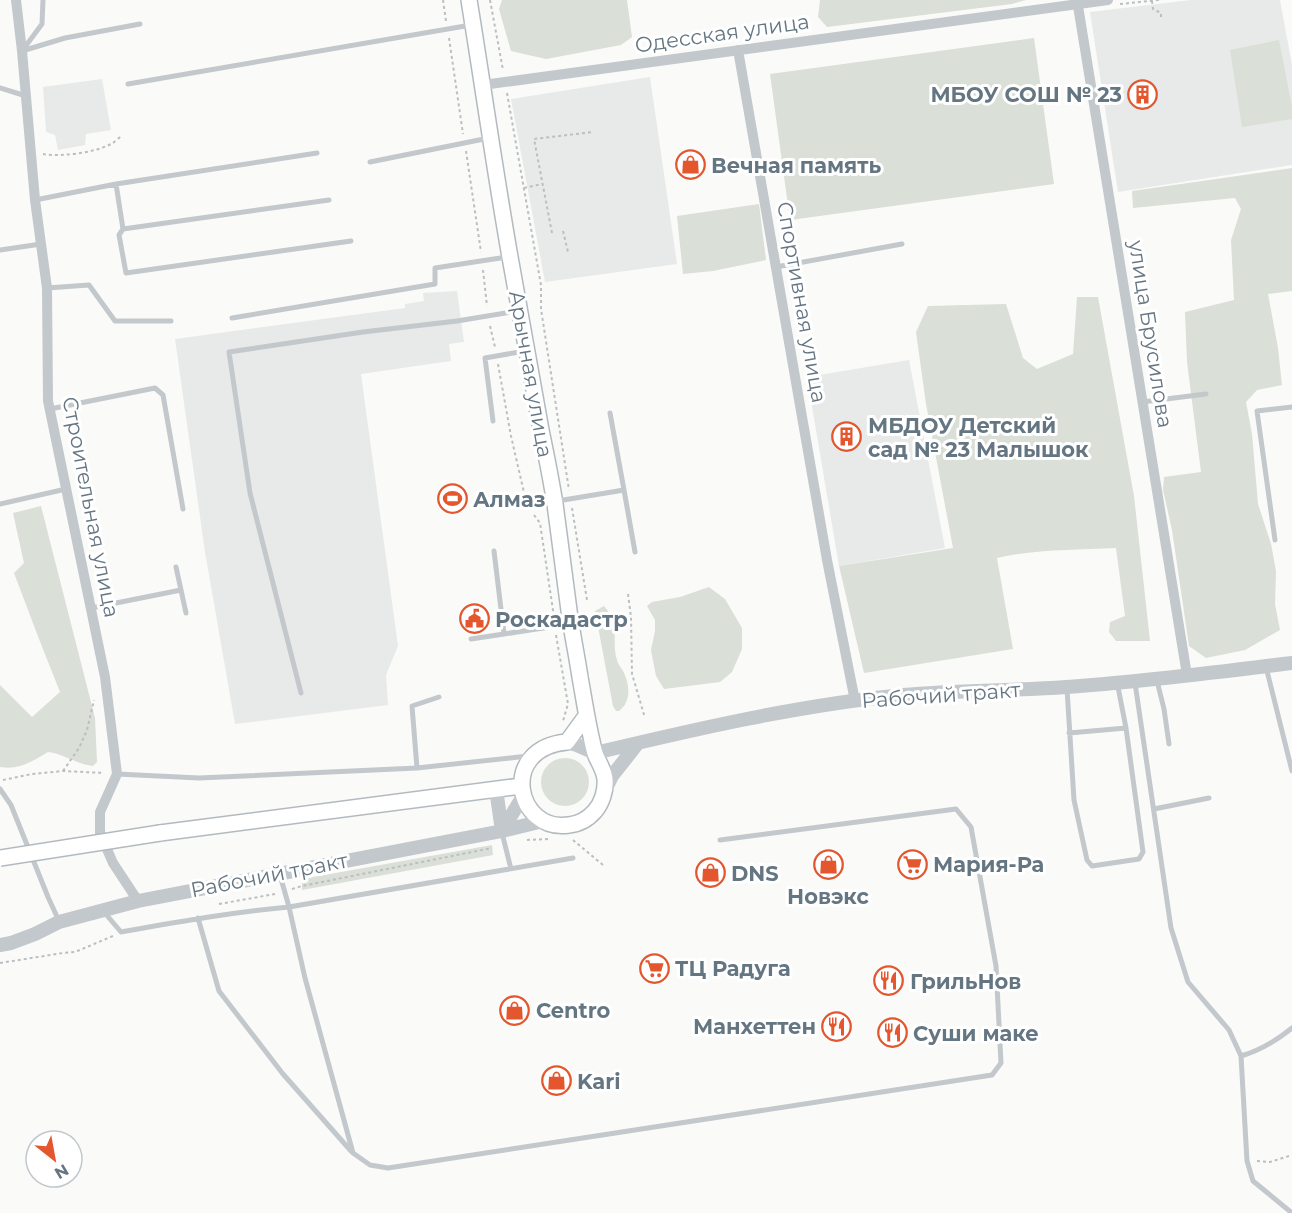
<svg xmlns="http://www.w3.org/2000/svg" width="1292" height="1213" viewBox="0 0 1292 1213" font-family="Montserrat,sans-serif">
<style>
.built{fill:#e8e9e9}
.green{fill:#dadfd7}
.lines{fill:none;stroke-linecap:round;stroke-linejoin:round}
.secondary-casing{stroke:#b3babf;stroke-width:18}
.path{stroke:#bbbfc2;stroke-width:2;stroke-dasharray:3 3;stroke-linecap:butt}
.service{stroke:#c3c8cc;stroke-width:5}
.minor{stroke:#c3c8cc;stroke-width:10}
.tertiary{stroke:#c3c8cc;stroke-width:14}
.secondary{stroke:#fff;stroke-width:15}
.secondary-bridge-casing{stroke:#b3babf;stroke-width:18;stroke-linecap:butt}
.secondary-bridge{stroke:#fff;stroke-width:15}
.labels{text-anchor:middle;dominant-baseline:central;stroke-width:6;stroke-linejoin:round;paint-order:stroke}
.street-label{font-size:21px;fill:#657683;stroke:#fff}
.poi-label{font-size:21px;font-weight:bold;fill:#657683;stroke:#fff;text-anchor:start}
</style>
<rect width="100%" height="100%" fill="#fafaf8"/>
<path class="built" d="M1191,0h89l12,65v100l-174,27 -28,-180z
M650,77l27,187 -132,18 -34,-183z
M102,79l9,51 -25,4 -1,11 -27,5 -3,-15 -9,-3 -3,-45z
M457,291l7,51 -15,2 2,17 -90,13 37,272 -12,29 2,30 -153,19 -30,-172 -30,-213 230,-31v-4l19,-3 -1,-8z
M909,360l36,188 -106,18 -32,-189z"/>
<path class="green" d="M502,0h125l5,37 -11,8 -75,14 -35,-8 -12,-42z
M820,0h206l-14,4 -185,23 -9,-10z
M1034,38l20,146 -264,36 -20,-146z
M1279,40l13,67v12l-50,8 -12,-77z
M1292,168v123l-24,3 10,54 4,37 -25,5 -11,12 6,32 6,70 13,40 5,27 -1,33 5,26 -35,20 -39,8 -17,-12 -17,-116 -9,-40 1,-13 37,-5 -14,-110 -2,-50 49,-12 -3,-60 10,-31 -6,-11 -102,10 -1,-17z
M759,204l7,56 -53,11 -30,3 -6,-58z
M1077,297h21l36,199 16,145h-34l-7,-9 1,-10 15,-6 -9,-68c-40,2 -80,1 -119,10l16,91 -149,24 -25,-107 114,-18 -27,-144 -10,-72 12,-26 78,-2 17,54 14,11 36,-15z
M41,506l54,212 2,44 -4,4c-17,-2 -29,-12 -45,-14 -17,10 -28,18 -48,15v-82l32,32 28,-25 -21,-53 -25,-66 10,-10 -11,-50z
M709,587l16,12 17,29v21l-10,23 -12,10 -56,7 -8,-13 -5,-26 4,-19v-11l-8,-14 5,-4 28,-5z
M604,606c17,19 7,33 13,54 1,5 5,8 7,13 6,12 7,30 -5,38h-3l-3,-5 -18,-95z
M541 782a24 24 0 1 1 48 0a24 24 0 1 1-48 0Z
M492,845l1,10 -191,35v-11z"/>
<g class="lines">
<defs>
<path id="secondary" d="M469,0c14,86 26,172 41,257 10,58 21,115 31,173 5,24 10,49 14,74 5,38 10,76 15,114 3,20 7,39 10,59 4,22 7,43 12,64 1,5 2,10 4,15 3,7 8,14 9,23 1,11 -3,24 -10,32 -7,8 -16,13 -26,14 -53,8 -71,-77 -2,-83l19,-26
M160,833l361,-47"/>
</defs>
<use href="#secondary" class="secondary-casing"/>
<path class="path" d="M443,0l3,21
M490,0l13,70
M1152,1l1,8 8,4v5
M1120,4l39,-4
M449,38l14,96
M507,93l34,192v24l28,181
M466,151l15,101
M43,154c18,3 51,-1 68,-10 4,-2 8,-6 11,-9
M524,188l18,-4
M563,231l5,21
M552,233l-18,-94 59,-7
M483,270l4,36
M490,326l5,21
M498,364l13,72 14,61
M572,508l15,92
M534,515l6,8 14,94
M628,594l3,23 1,57 13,44
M556,635l12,69 -5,17
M63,771l16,-23 8,-18 7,-30
M3,780l29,-6 31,-3 41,2
M527,840l21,-1
M573,840l30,25
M292,889l10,-3 190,-38
M219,904l56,-10
M0,963l63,-10 12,-1 38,-16
M1257,1161l13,1 22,-7"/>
<path class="service" d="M43,0l-1,24 -20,27 43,-13 75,-14
M128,84l343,-59
M0,88l26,8
M370,162l119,-24
M116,184l7,45 206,-29
M35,200l81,-16 201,-31
M123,229l-4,6 7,38 225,-32
M0,250l41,-6
M776,267l126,-23
M47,288l42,-3 26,36h56
M232,318l203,-34v-16l72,-11
M1142,402l64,-8
M50,409l105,-21 8,7 20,114
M493,421l-8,-63 40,-7
M624,490l11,62
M0,504l66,-15
M527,506l97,-16 -14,-77
M1275,540l-18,-129 35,-4
M494,551l10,83 65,-10
M176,567l10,46
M91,608l90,-18
M471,639l33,-5
M1266,667l26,104
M1157,681l7,28 5,35
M1117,682l9,46
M1135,683l36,245 17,54 41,48 12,26
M1067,689l7,111 13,60 5,6 47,-7 4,-7 -17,-124 -57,5
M301,693l-51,-200 -21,-141 134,-20 94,-11 60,-10
M417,768l-5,-62 27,-9
M117,774l82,4 218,-10 111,-12
M0,789l11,16 37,92 11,24
M1154,809l55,-11
M502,833l9,36
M280,875l9,32 284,-49
M104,912l17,20c56,-10 111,-20 168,-25l16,71 48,175 17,12 18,3 604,-93 9,-12 -5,-97 -25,-139 -15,-18 -236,31
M198,918l21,73 64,83 68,77
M1292,1213l-39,-32 -6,-20 -6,-105c20,-6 35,-15 51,-28"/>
<path class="minor" d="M16,0l6,51 13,149 12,88 1,113 57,276 12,97 -17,38v21l13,30 25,38
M1077,0l110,675
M738,50l89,510 28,141
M483,85l625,-85"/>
<path class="tertiary" d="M567,742l10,3 18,8c101,-24 204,-48 308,-58 54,-5 109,-4 163,-8 76,-5 151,-15 226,-24
M496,789l6,42
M605,790l7,-14 26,-33
M502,831l21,-35
M0,945l11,-2 24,-9 24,-12 79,-21 364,-70 41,-10"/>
<use href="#secondary" class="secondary"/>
<defs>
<path id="secondary-bridge" d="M0,858l160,-25"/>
</defs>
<use href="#secondary-bridge" class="secondary-bridge-casing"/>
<use href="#secondary-bridge" class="secondary-bridge"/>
</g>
<defs>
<symbol id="building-ring" viewBox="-11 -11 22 22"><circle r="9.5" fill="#fff" stroke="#e4572e" stroke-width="1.5"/><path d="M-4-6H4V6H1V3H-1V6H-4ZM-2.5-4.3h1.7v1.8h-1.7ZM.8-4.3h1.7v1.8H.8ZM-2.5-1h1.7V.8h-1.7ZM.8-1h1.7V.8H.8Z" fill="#e4572e"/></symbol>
<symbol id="shop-ring" viewBox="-11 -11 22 22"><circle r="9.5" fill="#fff" stroke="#e4572e" stroke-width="1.5"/><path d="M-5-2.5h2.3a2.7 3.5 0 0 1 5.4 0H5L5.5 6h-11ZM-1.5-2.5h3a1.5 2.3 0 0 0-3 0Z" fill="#e4572e"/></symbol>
<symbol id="stadium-ring" viewBox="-11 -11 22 22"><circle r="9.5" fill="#fff" stroke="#e4572e" stroke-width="1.5"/><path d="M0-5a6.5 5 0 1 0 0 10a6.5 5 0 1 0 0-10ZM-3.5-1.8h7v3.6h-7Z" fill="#e4572e"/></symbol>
<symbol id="civic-ring" viewBox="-11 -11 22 22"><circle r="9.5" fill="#fff" stroke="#e4572e" stroke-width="1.5"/><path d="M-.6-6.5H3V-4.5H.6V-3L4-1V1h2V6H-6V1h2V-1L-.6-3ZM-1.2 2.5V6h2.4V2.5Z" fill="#e4572e"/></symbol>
<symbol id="supermarket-ring" viewBox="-11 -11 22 22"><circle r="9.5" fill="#fff" stroke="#e4572e" stroke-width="1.5"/><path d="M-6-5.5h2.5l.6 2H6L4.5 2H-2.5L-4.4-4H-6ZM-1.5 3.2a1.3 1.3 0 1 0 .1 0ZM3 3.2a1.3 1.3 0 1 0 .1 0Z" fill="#e4572e"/></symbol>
<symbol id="restaurant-ring" viewBox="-11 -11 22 22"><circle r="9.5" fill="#fff" stroke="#e4572e" stroke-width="1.5"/><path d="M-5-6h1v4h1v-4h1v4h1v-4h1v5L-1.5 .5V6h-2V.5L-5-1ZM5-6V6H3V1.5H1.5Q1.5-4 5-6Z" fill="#e4572e"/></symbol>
</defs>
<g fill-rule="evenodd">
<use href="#building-ring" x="1126" y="78" width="33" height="33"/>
<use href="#shop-ring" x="674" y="148" width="33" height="33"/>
<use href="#building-ring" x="830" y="420" width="33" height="33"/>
<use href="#stadium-ring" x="436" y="482" width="33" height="33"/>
<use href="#civic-ring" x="458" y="602" width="33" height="33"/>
<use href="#supermarket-ring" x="896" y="848" width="33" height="33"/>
<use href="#shop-ring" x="812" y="848" width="33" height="33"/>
<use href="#shop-ring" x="694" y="856" width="33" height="33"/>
<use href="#supermarket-ring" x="638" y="952" width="33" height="33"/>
<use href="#restaurant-ring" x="872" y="964" width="33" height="33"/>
<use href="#shop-ring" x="498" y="994" width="33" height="33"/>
<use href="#restaurant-ring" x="820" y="1010" width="33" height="33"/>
<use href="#restaurant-ring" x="876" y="1016" width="33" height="33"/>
<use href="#shop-ring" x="540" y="1064" width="33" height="33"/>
</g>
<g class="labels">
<g class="street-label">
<text transform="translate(722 33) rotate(-8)">Одесская улица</text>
<text transform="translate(802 302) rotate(80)">Спортивная улица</text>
<text transform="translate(1151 334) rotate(81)">улица Брусилова</text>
<text transform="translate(531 374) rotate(80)">Арычная улица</text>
<text transform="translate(91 507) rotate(79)">Строительная улица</text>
<text transform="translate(941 695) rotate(-4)">Рабочий тракт</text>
<text transform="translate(269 875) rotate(-11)">Рабочий тракт</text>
</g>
<g class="poi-label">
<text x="1122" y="94" text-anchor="end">МБОУ СОШ № 23</text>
<text x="711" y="165">Вечная память</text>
<text x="868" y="425">МБДОУ Детский<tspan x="868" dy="24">сад № 23 Малышок</tspan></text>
<text x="473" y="499">Алмаз</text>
<text x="495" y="619">Роскадастр</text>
<text x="933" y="864">Мария-Ра</text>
<text x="731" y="873">DNS</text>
<text x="828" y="896" text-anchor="middle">Новэкс</text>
<text x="675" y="968">ТЦ Радуга</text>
<text x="910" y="981">ГрильНов</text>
<text x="536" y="1010">Centro</text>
<text x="816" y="1026" text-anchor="end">Манхеттен</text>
<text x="913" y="1033">Суши маке</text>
<text x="577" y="1081">Kari</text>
</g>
</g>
<g transform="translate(54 1159) rotate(149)"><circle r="28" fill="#ffffff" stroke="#c1c8cd" stroke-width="1.5"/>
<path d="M0-4.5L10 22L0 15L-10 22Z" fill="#e4572e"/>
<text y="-9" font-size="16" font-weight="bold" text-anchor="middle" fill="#657683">N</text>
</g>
</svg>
